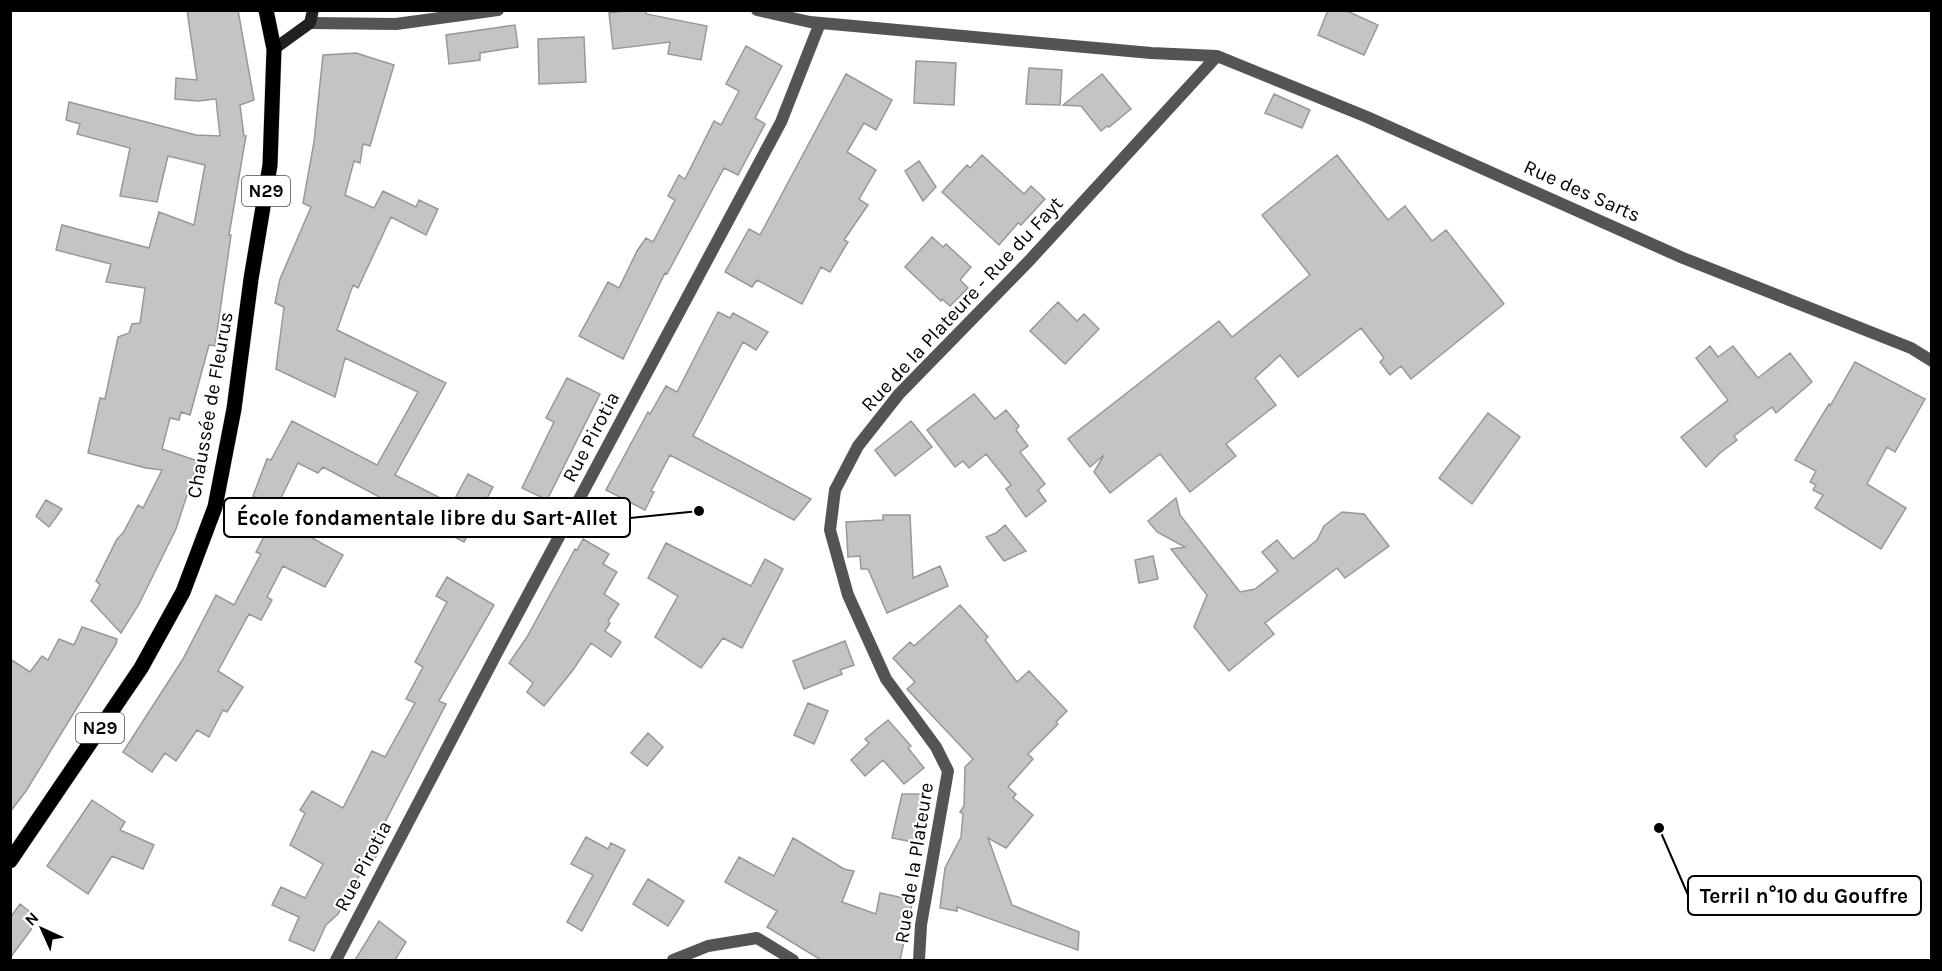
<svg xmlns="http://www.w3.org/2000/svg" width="1942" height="971" viewBox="0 0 1942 971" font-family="Karla,sans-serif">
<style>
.building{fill:#c4c4c4;stroke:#989898;stroke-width:1.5}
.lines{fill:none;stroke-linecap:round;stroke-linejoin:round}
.primary-casing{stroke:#dbdbdb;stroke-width:16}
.street{stroke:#545454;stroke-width:12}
.secondary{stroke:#212121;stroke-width:12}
.primary{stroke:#000;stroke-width:15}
.labels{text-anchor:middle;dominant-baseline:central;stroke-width:4.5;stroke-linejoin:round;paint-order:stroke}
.shield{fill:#fff;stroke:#4c4c4c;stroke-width:1.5}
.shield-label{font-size:18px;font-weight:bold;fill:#000}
.street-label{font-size:20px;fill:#000;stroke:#fff}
.leader{fill:none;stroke:#000;stroke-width:2}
.callout-dot{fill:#000;stroke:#fff;stroke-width:2}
.callout{fill:#fff;stroke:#000;stroke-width:2}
.callout-label{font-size:21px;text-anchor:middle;font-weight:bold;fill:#000}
</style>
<rect width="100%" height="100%" fill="#fff"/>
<path class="building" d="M187,10h51l16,90 -14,5 4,31h2l-17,99h2l-16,111 -6,-1 -19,70 -9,-3 -2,8 -9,-2 -8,31 36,12 -22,68 -37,75 -18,29 -30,-32 9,-16 -4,-4 21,-42 6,-6 15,-28 5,3 19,-38 -16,-2 -58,-15 12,-55 5,1 13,-62 11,-4 3,-9 8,-1 5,-35 -39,-6 5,-18 -55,-14 6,-25 87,23 10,-36 35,13 11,-60 -37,-9 -11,46 -37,-6 10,-48 -53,-14 3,-10 -14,-4 3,-18 127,33 24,1 -4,-37 -18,2 -23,-2 1,-21 21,2z
M631,10h15v4l61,12 -6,34 -33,-6 2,-12 -57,7 -4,-36z
M1328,10h17l33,15 -14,30 -46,-20z
M515,25l3,22 -38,6v7l-31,4 -3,-29z
M584,37l2,45 -47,2 -1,-45z
M746,46l36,20 -27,52 10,6 -27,51 -14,-7 -57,106 -2,-1 -42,86 -44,-23 29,-54 11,6 18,-37 9,-13 7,4 22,-42 -7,-4 11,-21 6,4 29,-58 7,4 18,-34 -13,-7z
M356,53l38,12 -24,81 -7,-2 -3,19 -6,-2 -9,34 29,13 9,-17 33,16 3,-7 19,9 -12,26 -35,-18 -33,71 -5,-3 -16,45 109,53 -51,92 57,29 16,-30 25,13 -29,55 -141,-75 -5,6 -20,-10 -22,45 -23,-12 14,-37 4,1 21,-39 85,44 41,-73 -73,-34 -10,39 -59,-28 8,-62 -9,-4 5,-24 31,-72 -8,-4 11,-61 9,-87z
M916,61l40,2 -2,42 -40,-2z
M1029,68l33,2 -2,35 -34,-1z
M846,74l46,26 -16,30 -12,-7 -17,29 29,18 -17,29 9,6 -24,35 4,2 -18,30 -9,-5 -19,37 -45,-24 -5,7 -27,-15 24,-43 11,6z
M1102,74l29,35 -22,18 -2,-1 -6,5 -20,-25 -18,-1z
M1274,94l36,16 -8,18 -37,-15z
M982,155l42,39 7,-8 14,13 -24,26 -3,-2 -19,22 -57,-53 25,-27 3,3z
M1337,155l51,65 17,-14 27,35 14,-11 58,74 -93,75 -10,-13 -11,9 -10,-13 4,-4 -23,-30 -63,49 -18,-22 -25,23 21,27 -50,39 10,12 -46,36 -30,-38 -50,39 -16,-21 10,-17 -14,12 -22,-28 151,-118 13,16 78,-62 -48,-60z
M919,161l17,26 -13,14 -18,-30z
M932,237l11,10 3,-3 25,23 -11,13 8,8 -18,18 -8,-7 -1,2 -36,-34z
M1058,302l19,19 7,-7 15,15 -34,35 -35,-33z
M718,312l12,6 3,-5 35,19 -12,18 -13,-8 -50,94 118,63 -17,21 -124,-65 -19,36 3,1 -9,18 -39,-20 42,-78 2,2 16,-28 11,6z
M1710,346l8,11 15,-11 25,32 32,-25 22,29 -36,31 -4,-6 -38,29 3,4 -18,14 -13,13 -25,-30 47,-37 -32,-42z
M1855,362l70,37 -30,53 -8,-5 -20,37 39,24 -25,41 -66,-41 8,-13 -10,-5 3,-5 -6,-3 6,-11 -21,-11 34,-56 1,2z
M567,378l33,16 -53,106 -25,-12 32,-66 -8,-4z
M974,394l21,25 11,-9 13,16 -3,4 12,16 -8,6 25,32 -7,6 8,11 -20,16 -20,-28 5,-4 -25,-31 -17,14 -6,-7 -8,6 -28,-37z
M1488,413l32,24 -48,67 -33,-26z
M911,421l21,26 -37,29 -20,-26z
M1176,498l4,17 60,77 15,-3 23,-18 -16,-19 15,-12 16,19 24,-19 7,-14 18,-14 22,2 25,32 -44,32 -8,-10 -72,55 9,11 -45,37 -35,-44 13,-32 -36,-46 14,-2 -28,-15 -9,-11z
M46,500l16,9 -13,18 -13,-11z
M883,515h27l3,63 27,-12 8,20 -61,27 -19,-44h-7l-1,-13 -12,1 -2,-35 37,-2z
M274,517l69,38 -18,32 -42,-21 -16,31 5,3 -11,20 -12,-6 -31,57 25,16 -16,25 -4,-2 -14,27 -12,-7 -21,31 -11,-8 -13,19 -29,-20 60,-93 33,-64 18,10 27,-51 -5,-2z
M1005,525l21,26 -22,10 -18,-24 10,-4z
M583,539l26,15 -6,10 14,8 -13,22 15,10 -11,17 2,2 -5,8 16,11 -10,15 -20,-14 -18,27 -29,36 -17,-14 6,-9 -24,-20 18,-26 48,-88 2,1z
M666,543l85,43 14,-27 18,10 -41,79 -19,-10 -22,30 -46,-31 23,-41 -30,-18z
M1153,556l5,23 -19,4 -4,-23z
M447,577l47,28 -55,96 7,3 -64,124 7,4 -15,28 -5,-2 -31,56 -12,11 -12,26 -25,-11 10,-23 -27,-12 9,-18 24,11 18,-34 -33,-19 15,-32 -5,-3 12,-19 31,17 29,-57 13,6 30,-54 -9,-4 17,-32 -8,-5 32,-60 -11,-6z
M960,605l28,32 -3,3 32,42 12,-11 38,40 -11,11 2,2 -30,30 5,5 -25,28 8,7 -3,4 20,17 -27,33 -18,-10 24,67 67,27 -1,18 -121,-43v4l-17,-3 5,-40 16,-31 2,-23 -3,-2 4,-6 1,-39 8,-8 -66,-70 8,-7 -22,-24 17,-16 4,4z
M82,627l35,12 -1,5 -90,147 -16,21v-153l20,13 12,-16 6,4 11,-21 15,6z
M845,641l9,24 -14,5 2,4 -38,15 -11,-28z
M808,703l20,8 -14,33 -20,-9z
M888,720l23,26 -3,2 16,20 -20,16 -21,-24 -18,16 -14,-16 18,-17 -4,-4z
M648,733l15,14 -16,19 -16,-13z
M902,794h18l6,29 -3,21 -31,-6z
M92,800l33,22 -5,8 34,15 -11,24 -31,-13 -24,38 -41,-28z
M586,837l22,12 3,-6 14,7 -43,81 -15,-9 26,-47 -22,-11z
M793,838l51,31 10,2 -12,31 34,12 4,-21 33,7 -13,60h-79l-54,-33 10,-16 -52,-29 14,-25 35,19z
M648,879l36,22 -16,25 -35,-22z
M20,904l19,15 -29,39v-40z
M379,921l27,21 -11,18h-40z"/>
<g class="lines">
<defs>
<path id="primary" d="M10,861l131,-193 42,-76 32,-85 19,-98 17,-130 19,-114 4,-116 -8,-39"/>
</defs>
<use href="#primary" class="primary-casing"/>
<path class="street" d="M757,10l53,12 341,31 66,3 150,61 316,141 228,90 21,13
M310,23l86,1 102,-14
M336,960l164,-313 281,-525 39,-99
M673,960l35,-14 49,-8 36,22
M919,960l2,-35 27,-154 -12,-24 -50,-68 -38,-84 -18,-65 5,-40 23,-44 41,-52 129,-132 189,-206"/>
<path class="secondary" d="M274,49l36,-26 3,-13"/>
<use href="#primary" class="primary"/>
</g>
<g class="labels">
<g class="shield">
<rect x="242" y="176" width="48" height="30" rx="4.5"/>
<rect x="76" y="713" width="48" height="30" rx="4.5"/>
</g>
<g class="shield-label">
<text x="266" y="191">N29</text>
<text x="100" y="728">N29</text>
</g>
<g class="street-label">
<text transform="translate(1582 191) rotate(24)">Rue des Sarts</text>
<text transform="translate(962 304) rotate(-47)">Rue de la Plateure - Rue du Fayt</text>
<text transform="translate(210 405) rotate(-80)">Chaussée de Fleurus</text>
<text transform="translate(591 437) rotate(-62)">Rue Pirotia</text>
<text transform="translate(914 863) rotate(-81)">Rue de la Plateure</text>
<text transform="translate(363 866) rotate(-62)">Rue Pirotia</text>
</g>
</g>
<path class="leader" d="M699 511L630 518M1659 828L1688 895"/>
<g class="callout-dot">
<circle cx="699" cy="511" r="6"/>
<circle cx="1659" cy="828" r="6"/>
</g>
<g class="callout">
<rect x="224" y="498" width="406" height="39" rx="6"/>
<rect x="1688" y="876" width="233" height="39" rx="6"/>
</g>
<g class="callout-label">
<text x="427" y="525">École fondamentale libre du Sart-Allet</text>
<text x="1804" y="903">Terril n°10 du Gouffre</text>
</g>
<rect width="1942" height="971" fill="none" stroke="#000000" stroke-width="24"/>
<g transform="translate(42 929) rotate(315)" stroke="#ffffff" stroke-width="4.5" paint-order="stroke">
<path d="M0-4.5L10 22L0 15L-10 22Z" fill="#000000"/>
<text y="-9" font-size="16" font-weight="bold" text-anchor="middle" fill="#000000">N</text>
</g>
</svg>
